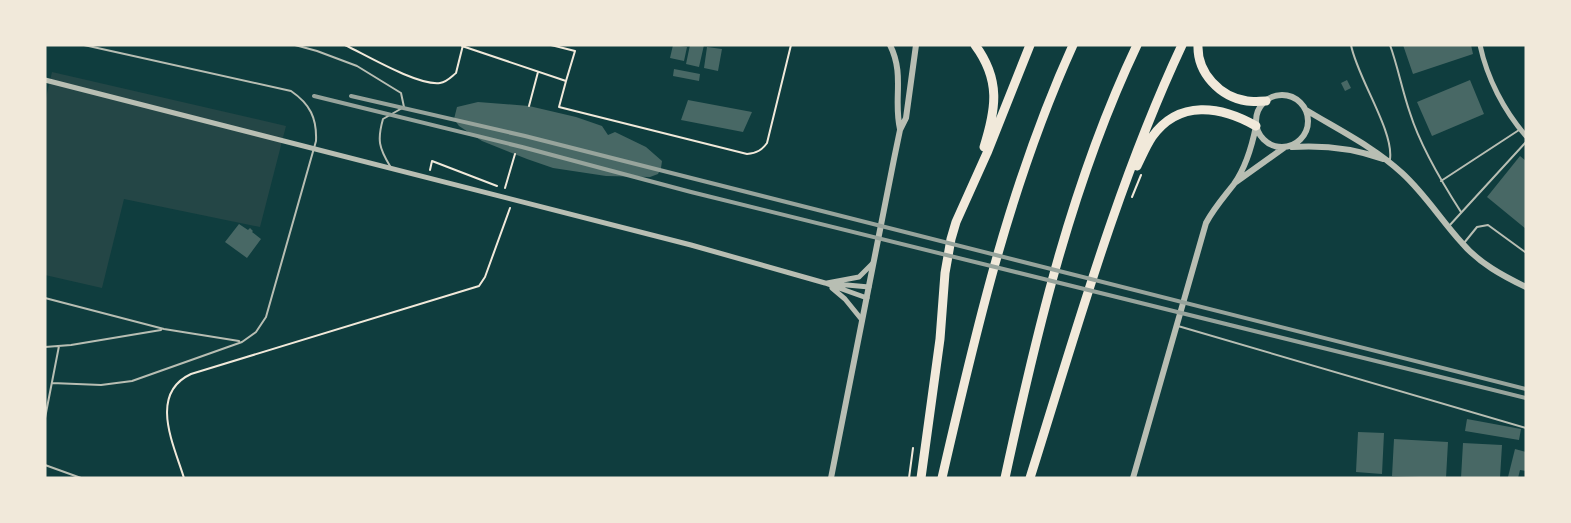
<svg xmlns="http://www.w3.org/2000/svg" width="1571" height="523" viewBox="0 0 1571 523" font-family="'Open Sans',sans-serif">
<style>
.green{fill:#244646}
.building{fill:#486865}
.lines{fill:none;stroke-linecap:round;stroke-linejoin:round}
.path{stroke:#f1e9da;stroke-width:2}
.service{stroke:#b8beb3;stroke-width:2}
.minor{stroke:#b8beb3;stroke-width:5}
.tertiary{stroke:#b8beb3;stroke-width:6}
.motorway{stroke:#f1e9da;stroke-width:9}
.rail{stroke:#97a49c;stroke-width:4}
</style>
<rect width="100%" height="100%" fill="#0f3d3e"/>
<path class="green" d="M52,72l234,54 -26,101 -136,-28 -22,89 -57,-13v-173z"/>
<path class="building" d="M673,45l14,2 -3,14 -14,-3z
M690,45h14l-5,22 -13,-3z
M1403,45h68l2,9 -60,20z
M707,47l15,2 -4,22 -14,-3z
M674,69l26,5 -1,7 -26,-5z
M1347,80l4,8 -6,3 -4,-8z
M1470,80l14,34 -52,22 -15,-34z
M688,100l64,12 -9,20 -62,-12z
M478,102l51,4 47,11 26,9 6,9 7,-3 31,15 16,14 -1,7 -3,6 -8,3 -44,-1 -53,-8 -26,-9 -45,-18 -23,-15 -5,-7 3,-12z
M1520,156l6,5v68l-39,-32z
M239,224l9,6 2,-2 3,3 -1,1 9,7 -14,19 -22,-16z
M1467,419l54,10 -2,11 -54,-9z
M1358,432l26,1 -2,41 -26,-2z
M1394,439l54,3 -2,36 -54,-2z
M1463,443l39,2 -2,33h-39z
M1515,449l11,3v19l-6,-1 -2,8 -10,-1z"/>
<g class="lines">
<path class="path" d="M345,45c21,10 73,41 95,38 7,-1 11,-6 16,-10l7,-28
M462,46l104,35 9,-30 -24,-6
M566,81l-7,26 188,47c10,-1 15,-4 20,-11l24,-98
M529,106l9,-34
M430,170l2,-9 65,25
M505,188l10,-34
M1132,197l9,-22
M184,478c-10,-33 -36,-84 7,-104l288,-88 6,-9 25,-69
M909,478l4,-30"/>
<path class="service" d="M295,45l22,6 40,15 44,27 3,14 -21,12c-6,21 -4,29 7,47
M1351,45c6,32 43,86 39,114
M1390,45c8,22 12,45 20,68 10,32 33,71 51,99
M1441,181l78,-51
M1449,226l77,-84
M1464,243l13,-16 11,-2 37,27
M45,298l119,31 75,12
M1178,326l348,102
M45,347l26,-2 90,-15
M52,383l49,2 31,-4 110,-39 14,-10 10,-15 50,-176c1,-23 -6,-37 -25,-50l-207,-46
M45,418l14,-72
M45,465l36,13"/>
<path class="minor" d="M1480,45c7,33 24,66 46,91
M45,80l646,165 134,38 42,15
M827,283l32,-6 14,-14
M836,284l33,3
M832,288l13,11 17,21"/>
<path class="tertiary" d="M890,45c15,30 3,54 10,84
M1256 121a26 26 0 1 1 52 0a26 26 0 1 1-52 0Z
M1306,110c33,20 68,37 96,63 23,21 39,47 60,70 17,20 41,33 64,44
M1292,147c32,-2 61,1 91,12
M1236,182l49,-35
M831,478l63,-319 6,-29 6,-12 10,-73
M1133,478l73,-255c8,-15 18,-26 28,-39 12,-17 18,-38 22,-58"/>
<path class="motorway" d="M975,45c26,35 21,64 9,102
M1198,45c-1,28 22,52 49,56 6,1 13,0 19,0
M1137,166c5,-10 9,-20 15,-29 27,-38 69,-31 104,-11
M921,478l19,-139 5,-66 6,-34 5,-17 31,-69 43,-108
M942,478c34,-148 68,-294 131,-433
M1005,478c32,-148 67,-296 132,-433
M1030,478c46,-146 87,-294 152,-433"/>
<path class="rail" d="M314,96l208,51 169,45 835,206
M351,96l174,40 1001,253"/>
</g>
<rect width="1571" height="523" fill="none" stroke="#f1e9da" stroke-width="93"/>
</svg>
